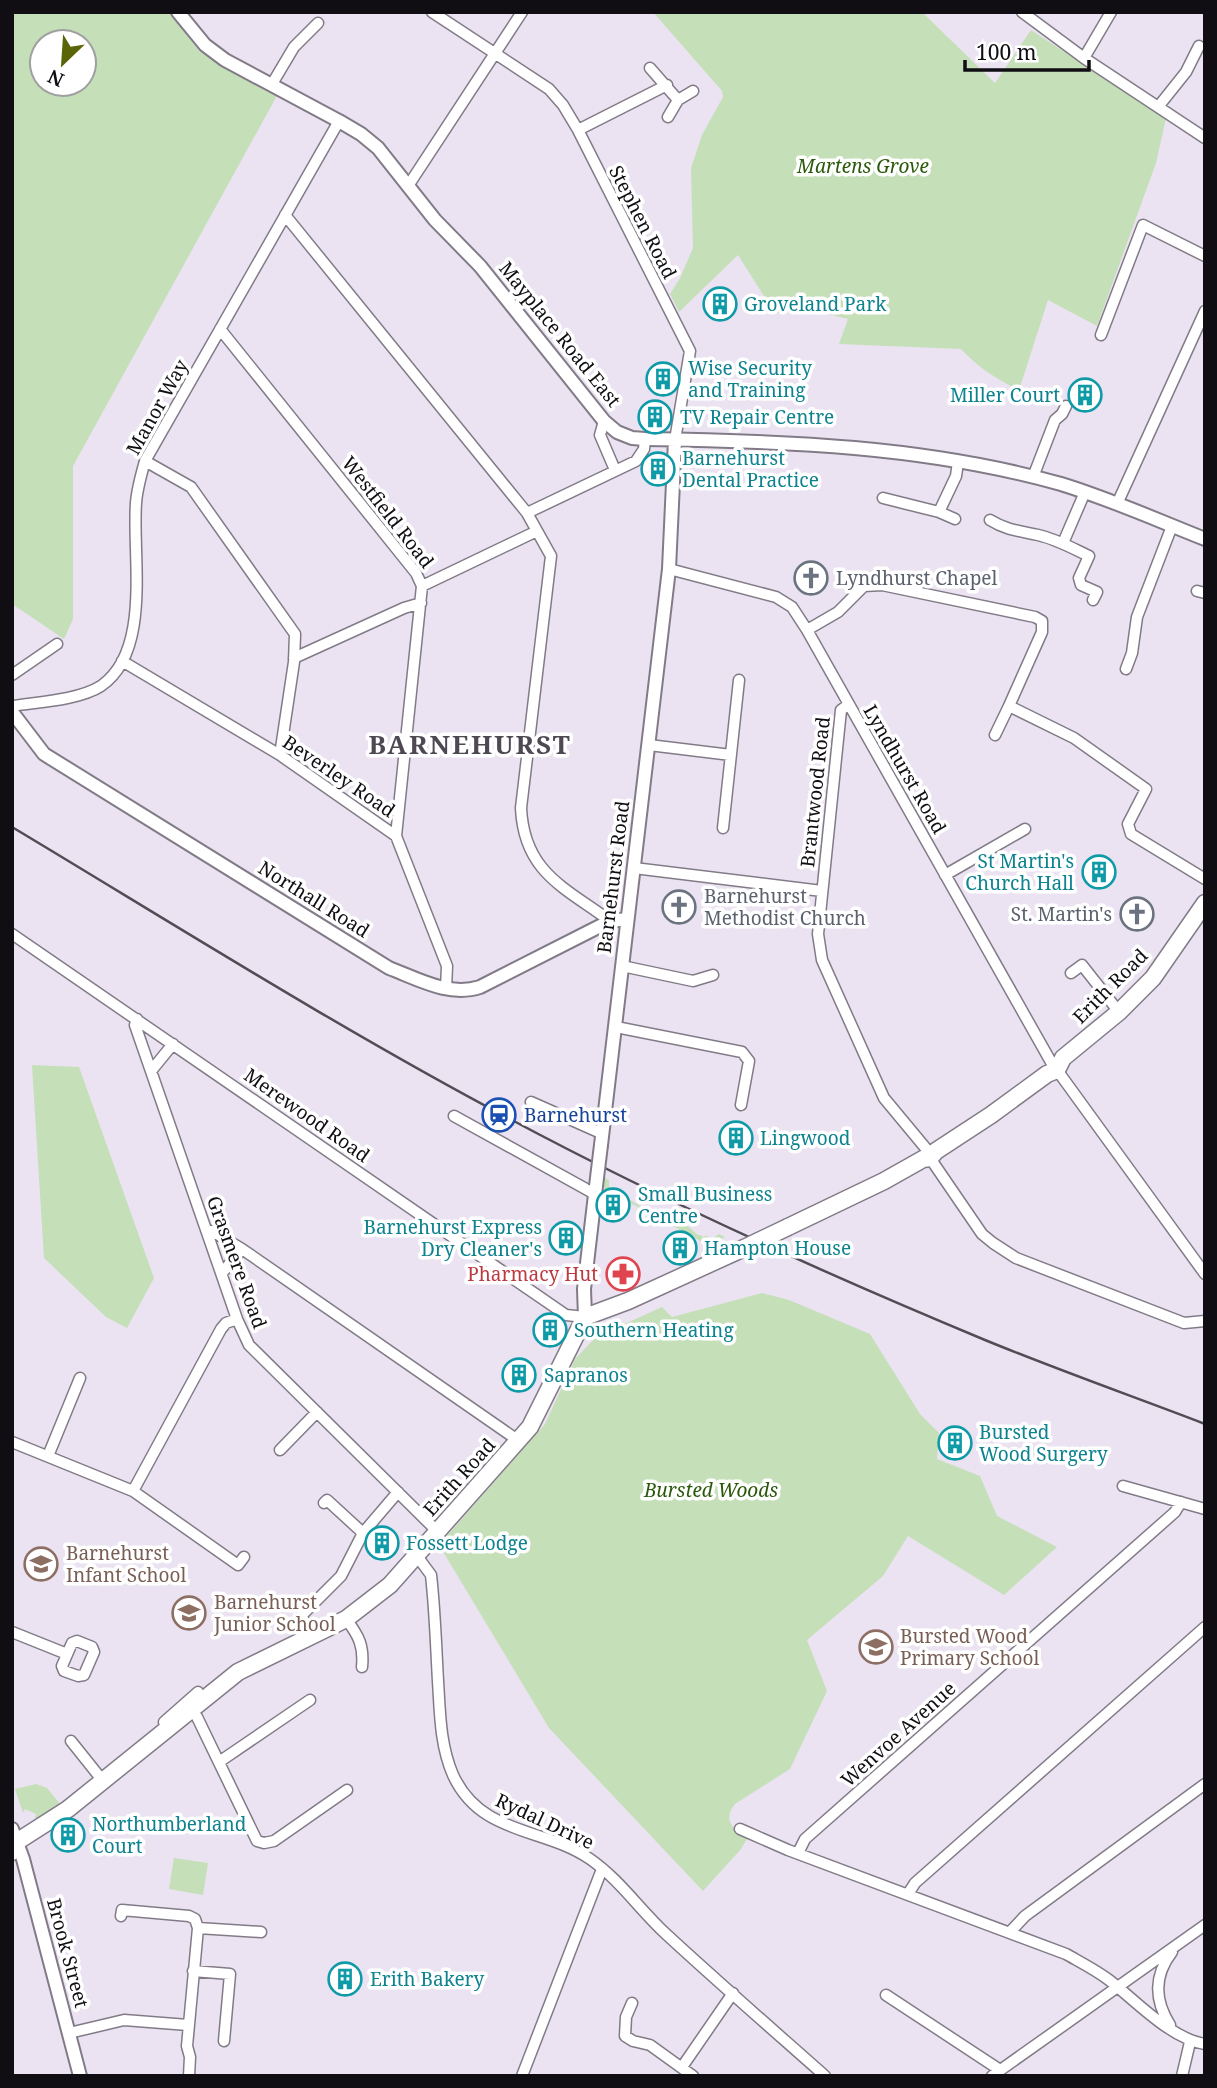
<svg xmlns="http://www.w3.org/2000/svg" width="1217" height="2088" viewBox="0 0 1217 2088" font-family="'Noto Serif',serif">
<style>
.green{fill:#c5dfb9;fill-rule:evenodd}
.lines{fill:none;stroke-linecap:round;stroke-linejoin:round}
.minor-casing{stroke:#827b87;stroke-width:13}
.tertiary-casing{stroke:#827b87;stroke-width:16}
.primary-casing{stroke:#827b87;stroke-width:19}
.minor{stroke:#fff;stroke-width:10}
.tertiary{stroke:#fff;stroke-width:12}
.primary{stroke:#fff;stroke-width:16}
.rail{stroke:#514d54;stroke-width:2.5}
.tertiary-bridge-casing{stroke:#827b87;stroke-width:16;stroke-linecap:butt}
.primary-bridge-casing{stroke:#827b87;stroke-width:19;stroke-linecap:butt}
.tertiary-bridge{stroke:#fff;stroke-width:12}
.primary-bridge{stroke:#fff;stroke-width:16}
.labels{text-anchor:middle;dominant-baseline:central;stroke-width:7;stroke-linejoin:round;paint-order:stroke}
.park-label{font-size:19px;font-style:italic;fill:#2b590a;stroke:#fff}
.street-label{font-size:19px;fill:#100e12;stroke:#fff}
.culture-label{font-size:19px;fill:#0d838f;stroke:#fff;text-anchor:start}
.worship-label{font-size:19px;fill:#5b616d;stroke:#fff;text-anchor:start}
.transit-label{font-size:19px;fill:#164399;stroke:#fff;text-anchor:start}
.health-label{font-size:19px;fill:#be3a42;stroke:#fff;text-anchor:end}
.education-label{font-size:19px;fill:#785e54;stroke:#fff;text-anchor:start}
.district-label{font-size:26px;font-weight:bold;letter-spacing:2px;fill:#4e4853;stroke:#fff}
</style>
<rect width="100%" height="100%" fill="#ebe3f1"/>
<path class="green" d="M12,12h158l30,40 79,40 -206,374v153l-9,20 -52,-35zM42,42h42v42h-42z
M653,12h269l73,71 36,-53 135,88 -10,45 -59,163 -49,-26 -29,90c-23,-11 -40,-22 -58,-41l-122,-5 9,-25 -58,-15 -6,9h-21v-10l4,-2 -29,-46 -59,57 -9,-18 10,-16 13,-30 -2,-80 11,-33 21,-38 -1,-6z
M32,1065l47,2 75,211 -27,50 -21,-11 -62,-59z
M603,1177l6,3v7l49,30 12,1 7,5 8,1 13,11h4l-1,2 6,-1 5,3 7,-5 6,3 -17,8 -107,-58z
M762,1293l27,7 81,34 50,80 19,19 -2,26 43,17 17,40 60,31 -53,48 -96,-59 -25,40 -76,64 20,51 -37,78 -55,35c-13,16 -2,26 13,33l-7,12 -38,42 -154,-163 -110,-183 106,-121 30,-65 21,-22 66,-30 10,10z
M36,1784l11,4 14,17 -20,13h-6l1,-4 -11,-5 -2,4 -8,-24z
M174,1858l34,5 -5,32 -34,-6z"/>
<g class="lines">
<defs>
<path id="minor" d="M432,12l117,77 14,16 15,25 112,221 -15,89
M1022,12l62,46 121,80
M1084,58l27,-46
M650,68l28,32 -10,17
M272,84l22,-37 24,-24
M678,100l15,-9
M1158,107l28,-35 13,-26
M578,130l89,-45
M408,186l114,-174
M285,215l242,298 24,43 -30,252c3,65 45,80 89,113
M220,329l196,244 6,13 -26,250
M1101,335l42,-110 62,31
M604,421l-4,14 15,35
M145,461l46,26 104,147 -1,28 -14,93
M1033,477l22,-57 7,-6 4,-8
M883,498l56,14 16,7
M1117,504l88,-193
M939,512l17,-36 2,-14
M527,513l109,-52 8,-12 1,-10
M990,520c16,10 30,11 48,15 18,4 34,13 51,21l-10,22 2,7 16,7 -4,8
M1063,543l22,-51
M669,569l107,28 16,10 15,23 244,432
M422,586l115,-55
M1197,591l8,2
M807,630l31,-18 26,-26 18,-1 153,32 7,4v11l-33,74 65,32 72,51 -18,35 3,10 74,45
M294,658l110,-50 17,-5
M122,661l158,94 116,81 51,130 -1,23
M1126,669l6,-16 5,-36 35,-91
M12,675l45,-31
M848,705l-7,5 -23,224 4,26 62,138 44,53
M12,706c26,-4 67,-6 89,-20 51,-35 31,-130 35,-183 1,-14 5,-28 9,-42l194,-340
M995,735l14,-29
M649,745l82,10
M723,828l16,-148
M634,868l188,23
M945,875l80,-46
M12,934l554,381 19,2
M622,966l71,15 20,-6
M1071,973l11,-8 37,47
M137,1019l-2,6 102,294 12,26 189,187
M616,1027l126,25 7,9 -8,44
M1057,1070l148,204
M151,1071l22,-27
M531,1102l72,32
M454,1116l141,78
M930,1158l52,76 11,9 23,15 168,65 21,-2
M207,1231h5l30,18 277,192
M222,1273l20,-24
M12,1442l121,49 105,74 6,-8
M280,1450l37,-38
M48,1456l32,-78
M1123,1486l82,23
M133,1491l88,-162 5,-6 11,-4
M324,1503l3,-3 36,33
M417,1556l14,19c4,35 5,71 7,106 2,32 2,64 15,94 28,61 91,52 137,84 29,20 50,51 76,75 52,48 106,95 159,142
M346,1619c13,17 18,27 16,48
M305,1622l-4,-6 40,-40 22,-43 35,-41
M12,1632l55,22
M77,1641l15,6 2,5 -10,23 -6,1 -14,-5 -2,-5 10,-23z
M191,1710l6,7 60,124 7,2 10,-2 73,-51
M164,1722l34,-30
M71,1741l32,40
M219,1762l91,-62
M740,1829l48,21 278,104c14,8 30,16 43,26 27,21 62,59 96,64
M798,1853l7,-14 370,-327 6,-10
M908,1894l7,-11 290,-256
M121,1916l1,-6 67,6 6,3 3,9
M1010,1932l15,-16 180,-132
M193,1971l37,3 -6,67
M886,1995l114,75
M632,2003l-6,14 -1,19 8,5 17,4 43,31
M1170,2025c-16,-25 -16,-50 2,-73
M69,2033l55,-13 64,5
M682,2067l51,-74
M189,2076l1,-19 -3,-11 11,-118 63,4
M522,2076l80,-207
M992,2076l213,-151
M1182,2076l8,-34"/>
<path id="tertiary" d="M178,12l27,33 20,15 114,61 22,13 17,14 57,72 45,46 124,155 13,11 15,6 13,1c139,2 281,7 416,45 49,15 96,36 144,55
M12,712l32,42 345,214c29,11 60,29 91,19l130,-66 17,-2
M601,1145l68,-576 6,-129
M585,1317l-1,-28 12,-103
M12,1829l11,30 57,217"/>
<path id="primary" d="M788,1227l96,-46 39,-22 7,-1 6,-7 55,-36 56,-41 10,-4 6,-12 56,-46 34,-34 52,-75
M12,1852l6,-11 50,-32 170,-137 108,-53 44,-34 140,-158 55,-110 43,-16 114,-52"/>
</defs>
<use href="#minor" class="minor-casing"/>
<use href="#tertiary" class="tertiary-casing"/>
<use href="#primary" class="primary-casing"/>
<use href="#minor" class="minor"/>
<use href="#tertiary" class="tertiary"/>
<use href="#primary" class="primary"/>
<path class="rail" d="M12,827c165,99 328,202 498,292 155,83 314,154 475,221 73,30 147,56 220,84"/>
<defs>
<path id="tertiary-bridge" d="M596,1186l5,-41"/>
<path id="primary-bridge" d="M742,1249l46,-22"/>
</defs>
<use href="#tertiary-bridge" class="tertiary-bridge-casing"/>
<use href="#primary-bridge" class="primary-bridge-casing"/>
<use href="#tertiary-bridge" class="tertiary-bridge"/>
<use href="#primary-bridge" class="primary-bridge"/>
</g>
<defs>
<symbol id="building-ring" viewBox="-11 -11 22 22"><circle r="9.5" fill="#fff" stroke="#0f9aa8" stroke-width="1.5"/><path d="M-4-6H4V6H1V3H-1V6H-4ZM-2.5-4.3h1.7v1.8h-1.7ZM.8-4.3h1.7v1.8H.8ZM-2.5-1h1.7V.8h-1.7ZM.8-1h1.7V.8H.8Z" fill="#0f9aa8"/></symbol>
<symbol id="church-ring" viewBox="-11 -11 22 22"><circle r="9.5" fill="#fff" stroke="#6b7280" stroke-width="1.5"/><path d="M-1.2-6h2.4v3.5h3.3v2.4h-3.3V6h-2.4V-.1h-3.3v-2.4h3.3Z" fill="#6b7280"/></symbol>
<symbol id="station-ring" viewBox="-11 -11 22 22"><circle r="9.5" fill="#fff" stroke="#1a4fb4" stroke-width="1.5"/><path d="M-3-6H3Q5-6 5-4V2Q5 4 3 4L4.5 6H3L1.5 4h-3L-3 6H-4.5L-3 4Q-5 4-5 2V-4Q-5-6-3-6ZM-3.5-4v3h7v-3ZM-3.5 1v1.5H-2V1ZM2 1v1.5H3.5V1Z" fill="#1a4fb4"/></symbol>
<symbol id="pharmacy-ring" viewBox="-11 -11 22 22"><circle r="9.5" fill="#fff" stroke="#e0444e" stroke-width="1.5"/><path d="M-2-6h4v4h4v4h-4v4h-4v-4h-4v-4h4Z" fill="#e0444e"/></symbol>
<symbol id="school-ring" viewBox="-11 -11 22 22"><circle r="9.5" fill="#fff" stroke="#8d6e63" stroke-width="1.5"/><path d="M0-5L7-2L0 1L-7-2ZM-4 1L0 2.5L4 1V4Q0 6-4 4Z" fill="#8d6e63"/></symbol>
</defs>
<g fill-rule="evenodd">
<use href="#building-ring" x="701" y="285" width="38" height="38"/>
<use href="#building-ring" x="644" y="360" width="38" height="38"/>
<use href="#building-ring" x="1066" y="376" width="38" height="38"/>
<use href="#building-ring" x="636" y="398" width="38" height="38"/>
<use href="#building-ring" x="639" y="450" width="38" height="38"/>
<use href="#church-ring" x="792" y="559" width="38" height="38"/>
<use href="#building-ring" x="1080" y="853" width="38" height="38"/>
<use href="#church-ring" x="660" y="888" width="38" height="38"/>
<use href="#church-ring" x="1118" y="895" width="38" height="38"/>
<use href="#station-ring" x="480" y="1096" width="38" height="38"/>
<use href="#building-ring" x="717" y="1119" width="38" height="38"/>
<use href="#building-ring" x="594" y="1186" width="38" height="38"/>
<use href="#building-ring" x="547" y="1219" width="38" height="38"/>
<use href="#building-ring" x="661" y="1229" width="38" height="38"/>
<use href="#pharmacy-ring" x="604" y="1255" width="38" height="38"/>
<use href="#building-ring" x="531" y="1311" width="38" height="38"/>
<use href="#building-ring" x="500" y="1356" width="38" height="38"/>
<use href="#building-ring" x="936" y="1424" width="38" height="38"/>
<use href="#building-ring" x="363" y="1524" width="38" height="38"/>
<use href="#school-ring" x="22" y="1545" width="38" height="38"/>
<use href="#school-ring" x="170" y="1594" width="38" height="38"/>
<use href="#school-ring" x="857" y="1628" width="38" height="38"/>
<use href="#building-ring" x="49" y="1816" width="38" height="38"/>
<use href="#building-ring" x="326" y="1960" width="38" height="38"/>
</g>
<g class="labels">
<g class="park-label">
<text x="863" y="166">Martens Grove</text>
<text x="711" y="1490">Bursted Woods</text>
</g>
<g class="street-label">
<text transform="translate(643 222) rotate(63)">Stephen Road</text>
<text transform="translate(560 334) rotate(51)">Mayplace Road East</text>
<text transform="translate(157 407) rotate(-61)">Manor Way</text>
<text transform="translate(388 512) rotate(52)">Westfield Road</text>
<text transform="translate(905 769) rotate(60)">Lyndhurst Road</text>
<text transform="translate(339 776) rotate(34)">Beverley Road</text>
<text transform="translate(815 792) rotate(-84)">Brantwood Road</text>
<text transform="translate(613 877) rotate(-83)">Barnehurst Road</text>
<text transform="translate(314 899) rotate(32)">Northall Road</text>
<text transform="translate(1110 986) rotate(-45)">Erith Road</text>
<text transform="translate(307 1115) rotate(35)">Merewood Road</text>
<text transform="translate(237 1262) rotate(70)">Grasmere Road</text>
<text transform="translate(459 1477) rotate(-48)">Erith Road</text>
<text transform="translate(898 1734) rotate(-42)">Wenvoe Avenue</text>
<text transform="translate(545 1821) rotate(25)">Rydal Drive</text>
<text transform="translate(68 1953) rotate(75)">Brook Street</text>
</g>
<g class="culture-label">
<text x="744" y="304">Groveland Park</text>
<text x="688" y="368">Wise Security<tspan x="688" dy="22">and Training</tspan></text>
<text x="1060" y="395" text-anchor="end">Miller Court</text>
<text x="680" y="417">TV Repair Centre</text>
<text x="682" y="458">Barnehurst<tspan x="682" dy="22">Dental Practice</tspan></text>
<text x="1074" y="861" text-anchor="end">St Martin's<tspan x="1074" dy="22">Church Hall</tspan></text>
<text x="760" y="1138">Lingwood</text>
<text x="638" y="1194">Small Business<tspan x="638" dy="22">Centre</tspan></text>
<text x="542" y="1227" text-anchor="end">Barnehurst Express<tspan x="542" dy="22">Dry Cleaner's</tspan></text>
<text x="704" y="1248">Hampton House</text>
<text x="574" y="1330">Southern Heating</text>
<text x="544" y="1375">Sapranos</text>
<text x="979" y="1432">Bursted<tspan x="979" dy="22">Wood Surgery</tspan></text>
<text x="406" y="1543">Fossett Lodge</text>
<text x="92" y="1824">Northumberland<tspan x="92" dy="22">Court</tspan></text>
<text x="370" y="1979">Erith Bakery</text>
</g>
<g class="worship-label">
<text x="836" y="578">Lyndhurst Chapel</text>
<text x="704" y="896">Barnehurst<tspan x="704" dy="22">Methodist Church</tspan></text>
<text x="1112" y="914" text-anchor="end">St. Martin's</text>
</g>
<g class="transit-label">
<text x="524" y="1115">Barnehurst</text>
</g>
<g class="health-label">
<text x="598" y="1274">Pharmacy Hut</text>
</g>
<g class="education-label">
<text x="66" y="1553">Barnehurst<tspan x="66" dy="22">Infant School</tspan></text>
<text x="214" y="1602">Barnehurst<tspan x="214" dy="22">Junior School</tspan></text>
<text x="900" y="1636">Bursted Wood<tspan x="900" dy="22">Primary School</tspan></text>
</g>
<g class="district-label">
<text x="470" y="744">BARNEHURST</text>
</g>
</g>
<rect width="1217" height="2088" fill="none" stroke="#100e12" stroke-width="28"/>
<g transform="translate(63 63) rotate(205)"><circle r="33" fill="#ffffff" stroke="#9f9fa0" stroke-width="2"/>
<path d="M0-5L12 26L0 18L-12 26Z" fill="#596507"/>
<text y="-10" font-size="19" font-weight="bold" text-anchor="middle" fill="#100e12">N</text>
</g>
<path d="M965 60v10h124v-10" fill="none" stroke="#100e12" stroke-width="3.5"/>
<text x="976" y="60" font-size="21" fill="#100e12" stroke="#ffffff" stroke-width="5" paint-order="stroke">100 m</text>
</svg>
